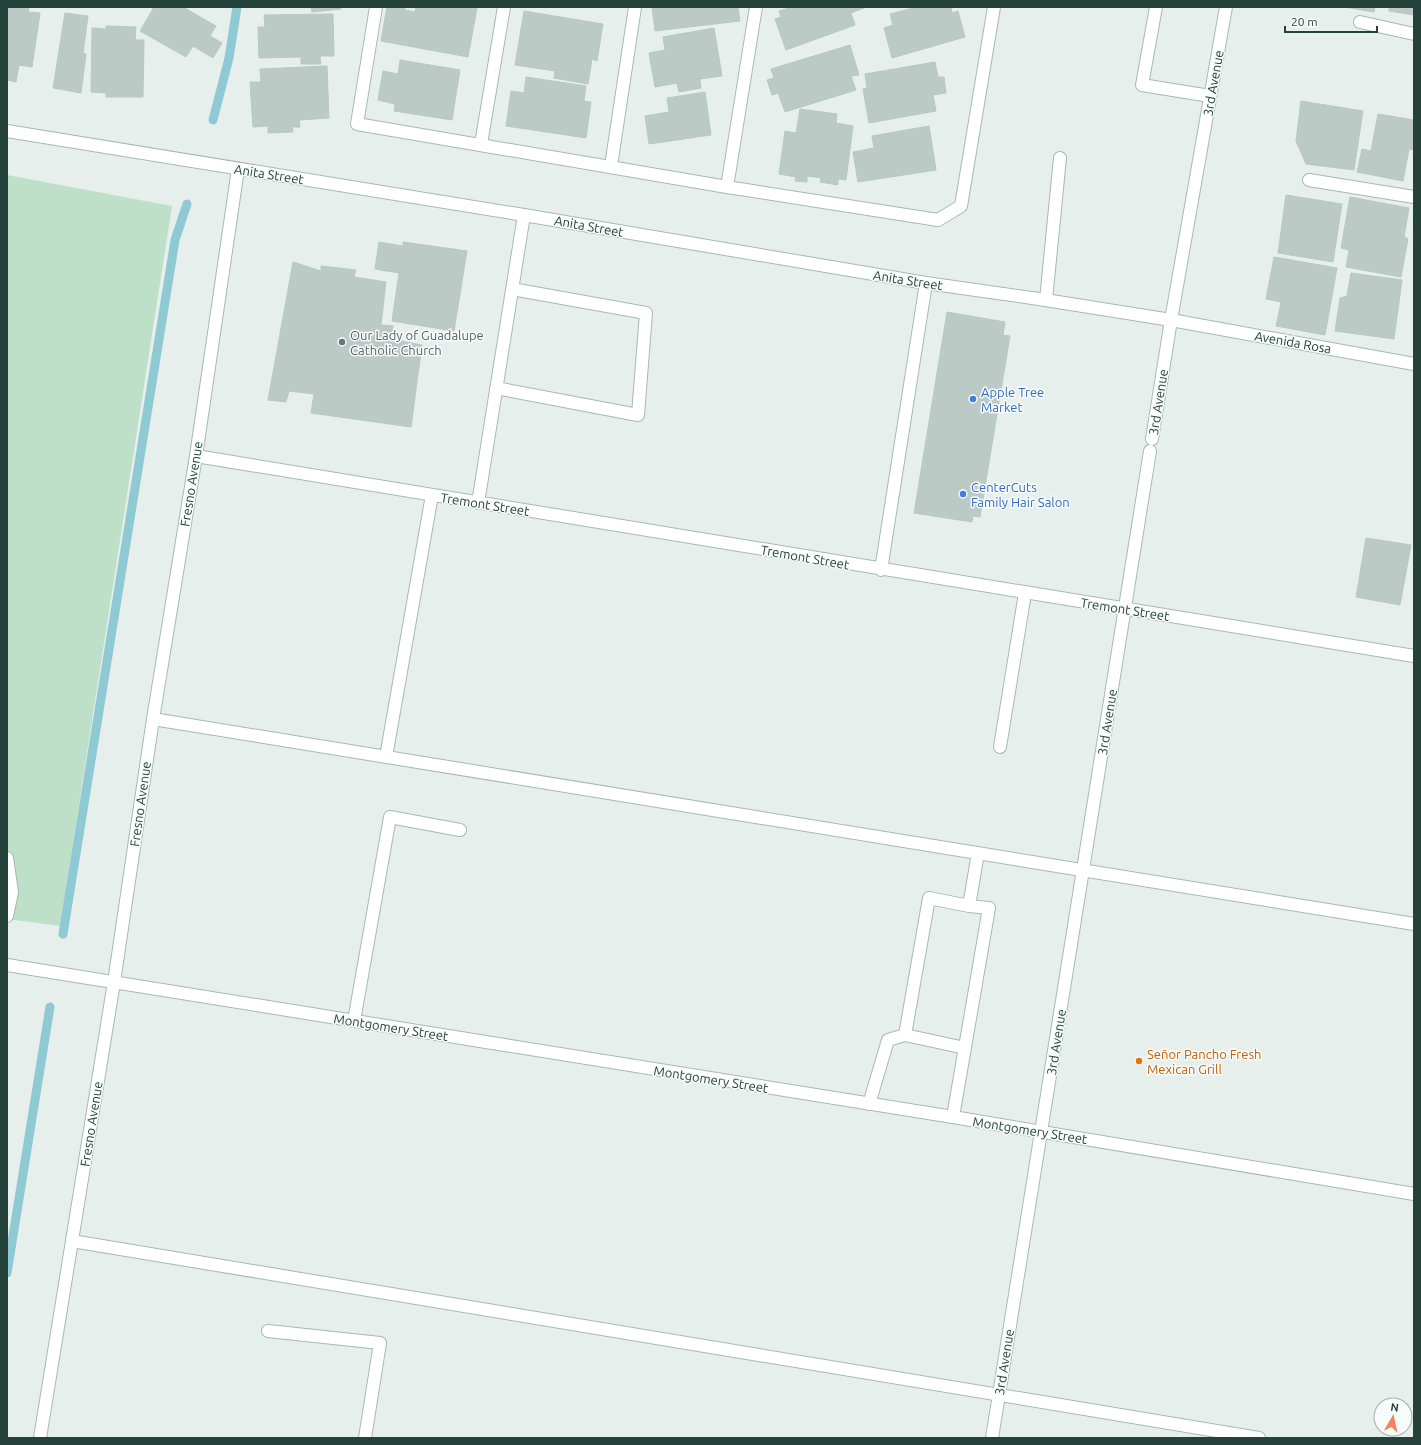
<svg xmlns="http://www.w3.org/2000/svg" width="1421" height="1445" viewBox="0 0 1421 1445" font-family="Ubuntu,sans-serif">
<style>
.green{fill:#bfe0c8}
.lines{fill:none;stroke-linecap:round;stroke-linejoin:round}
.stream{stroke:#8ec9d4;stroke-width:9}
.building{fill:#bbcac4;stroke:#b8c9c2}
.service-casing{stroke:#a8b8b2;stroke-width:14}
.minor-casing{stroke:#a8b8b2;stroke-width:14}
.tertiary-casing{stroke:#a8b8b2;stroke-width:14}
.secondary-casing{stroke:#a4bbb3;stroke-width:14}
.service{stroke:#fff;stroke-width:12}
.minor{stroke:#fff;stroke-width:12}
.tertiary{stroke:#fff;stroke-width:12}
.secondary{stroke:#fff;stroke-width:12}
.worship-dot{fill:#6b7280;stroke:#f7fbf9;stroke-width:1.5}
.shop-dot{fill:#3f7fe0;stroke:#f7fbf9;stroke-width:1.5}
.food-dot{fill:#e8710a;stroke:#f7fbf9;stroke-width:1.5}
.labels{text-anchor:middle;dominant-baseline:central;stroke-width:3;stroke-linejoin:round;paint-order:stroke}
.street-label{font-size:13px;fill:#24423a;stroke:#f7fbf9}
.worship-label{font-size:13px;fill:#5b616d;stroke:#f7fbf9;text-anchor:start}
.shop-label{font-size:13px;fill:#366cbe;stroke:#f7fbf9;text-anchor:start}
.food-label{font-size:13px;fill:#c56008;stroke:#f7fbf9;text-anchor:start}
</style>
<rect width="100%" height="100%" fill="#e6efeb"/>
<path class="green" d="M7,175l165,31 -112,720 -53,-7z"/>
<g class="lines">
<path class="stream" d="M213,120l16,-62 8,-51
M63,934l112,-694 12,-36
M7,1273l43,-266"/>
</g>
<path class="building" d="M7,7h22l-1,5 12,1 -8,54 -13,-2 -3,17 -9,-2z
M154,7h29l33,19 -6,10 12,7 -9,15 -20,-12 -7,11 -46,-26z
M311,7h30v2l-29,3z
M387,7h18v3l10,2 1,-5 61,1 -9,49 -87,-16z
M652,7h86l2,14 -85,10z
M792,7h71l1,1 -13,5 4,12 -69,25 -11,-31 6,-2 -2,-6z
M917,7h34l1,6 6,-2 7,26 -73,21 -8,-30 9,-3 -3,-11z
M1344,7h31l-1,5z
M1389,7h25v8l-25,-4z
M524,11l79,13 -6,37 -5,-2 -4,25 -34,-6 1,-7 -40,-6z
M65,13l23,3 -5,37 3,1 -5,39 -28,-5z
M333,14l1,42h-14l1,8h-20v-7l-42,1 -1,-31h7l-1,-12z
M106,26l30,1 -1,13h9l-1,57h-37v-4l-15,-1 1,-64 14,1z
M714,28l8,48 -22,3 1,9 -22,4 -2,-9 -22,4 -6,-34 16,-3 -2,-13z
M850,45l9,30 -8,1 5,14 -71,22 -7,-19 -6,2 -5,-15 7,-2 -3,-9z
M400,60l60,10 -8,50 -58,-9 1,-7 -17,-4 5,-29 15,3z
M935,62l3,15h6l2,16 -13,2 3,16 -67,12 -6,-34 4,-1 -2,-14z
M327,66l2,52 -30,2 1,7h-8l1,5 -25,1v-7l-15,1 -3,-45h11l-1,-13z
M526,77l60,9 -2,15 7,1 -5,36 -80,-12 5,-35 13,2z
M705,92l6,43 -62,9 -4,-28 24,-4 -2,-14z
M1301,101l62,10 -9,59 -48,-6 -10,-23z
M800,109l37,5 -1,9 17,3 -7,54 -8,-1v6l-18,-3 1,-4 -14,-2v6l-12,-1 1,-4 -17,-3 6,-43 11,2z
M1378,114l36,6v30l-5,-1 -6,32 -46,-9 5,-23 9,2z
M929,126l7,44 -78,12 -5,-30 21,-4 -2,-12z
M1286,195l56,9 -9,58 -55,-9z
M1350,197l59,11 -5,29 4,2 -7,38 -55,-10 3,-17 -8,-2z
M379,242l24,4v-4l64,9 -13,80 -62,-10 7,-48 -24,-4z
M1274,257l63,11 -12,67 -49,-9 5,-24 -15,-3z
M293,262l28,9v-5l35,4 -2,7 32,5 -5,43 12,1 -2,13 31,6 -11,82 -100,-14 3,-19 -25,-3 -3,11 -18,-2z
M1351,273l51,7 -8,59 -59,-8 5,-33 7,-2z
M947,312l58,10 -2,13 7,1 -30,181 -7,-1 -1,6 -58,-9z
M1366,538l45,7 -11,60 -44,-8z"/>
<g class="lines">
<defs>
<path id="service" d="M376,7l-19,117 370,63 211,33 23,-14 33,-199
M1156,7l-14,78 68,11
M1360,22l54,12
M481,144l23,-137
M611,166l24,-159
M1309,180l105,17
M727,187l29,-180
M1046,300l14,-142
M1171,320l243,44
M496,388l142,27 8,-102 -134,-24
M478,503l46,-288
M881,570l45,-287
M153,719l1261,205
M1000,747l25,-154
M386,757l46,-262
M7,858l5,34 -5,24
M354,1021l36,-204 70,13
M965,1048l-60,-13 24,-137 40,8
M869,1104l19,-64 17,-5
M953,1117l36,-209 -20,-2 9,-53
M72,1241l1187,197
M268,1331l112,12 -15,95"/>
<path id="minor" d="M196,456l1218,200
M7,965l946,152 461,77
M40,1438l74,-456 39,-263 43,-263 42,-287"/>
<path id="tertiary" d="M7,131l517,84 402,68 113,16 132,21"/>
<path id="secondary" d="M1152,439l19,-119 55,-313
M992,1438l158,-987"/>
</defs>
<use href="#service" class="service-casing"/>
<use href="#minor" class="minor-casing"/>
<use href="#tertiary" class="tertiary-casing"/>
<use href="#secondary" class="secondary-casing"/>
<use href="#service" class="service"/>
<use href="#minor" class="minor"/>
<use href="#tertiary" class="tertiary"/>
<use href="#secondary" class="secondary"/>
</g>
<circle class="worship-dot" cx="342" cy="342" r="4"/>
<g class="shop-dot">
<circle cx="973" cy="399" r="4"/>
<circle cx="963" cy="494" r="4"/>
</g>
<circle class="food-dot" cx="1139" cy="1061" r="4"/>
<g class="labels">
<g class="street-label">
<text transform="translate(1213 83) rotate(-80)">3rd Avenue</text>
<text transform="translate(269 174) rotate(9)">Anita Street</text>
<text transform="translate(589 226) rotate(10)">Anita Street</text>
<text transform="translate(908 280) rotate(9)">Anita Street</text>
<text transform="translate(1293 342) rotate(10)">Avenida Rosa</text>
<text transform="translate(1158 402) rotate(-81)">3rd Avenue</text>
<text transform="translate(191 484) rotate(-81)">Fresno Avenue</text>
<text transform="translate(485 504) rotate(9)">Tremont Street</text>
<text transform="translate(805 557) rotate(10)">Tremont Street</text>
<text transform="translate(1125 609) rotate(9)">Tremont Street</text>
<text transform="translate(1107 722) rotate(-81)">3rd Avenue</text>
<text transform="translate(140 804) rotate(-82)">Fresno Avenue</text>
<text transform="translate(391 1027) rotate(9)">Montgomery Street</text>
<text transform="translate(1056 1042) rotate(-81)">3rd Avenue</text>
<text transform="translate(711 1079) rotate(9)">Montgomery Street</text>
<text transform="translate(91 1124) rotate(-81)">Fresno Avenue</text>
<text transform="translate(1030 1130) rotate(9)">Montgomery Street</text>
<text transform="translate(1004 1362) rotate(-81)">3rd Avenue</text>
</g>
<g class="worship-label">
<text x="350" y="335">Our Lady of Guadalupe<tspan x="350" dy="15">Catholic Church</tspan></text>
</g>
<g class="shop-label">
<text x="981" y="392">Apple Tree<tspan x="981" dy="15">Market</tspan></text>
<text x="971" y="487">CenterCuts<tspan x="971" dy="15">Family Hair Salon</tspan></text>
</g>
<g class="food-label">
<text x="1147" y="1054">Señor Pancho Fresh<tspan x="1147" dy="15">Mexican Grill</tspan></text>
</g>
</g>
<rect width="1421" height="1445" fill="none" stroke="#24423a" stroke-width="16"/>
<g transform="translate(1393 1417) rotate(9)"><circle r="19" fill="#f7fbf9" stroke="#a3b1ad"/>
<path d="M0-3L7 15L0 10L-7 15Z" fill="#f4845f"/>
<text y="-6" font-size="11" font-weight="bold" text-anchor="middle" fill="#24423a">N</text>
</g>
<path d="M1285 26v6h92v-6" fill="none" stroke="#24423a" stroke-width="2"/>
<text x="1291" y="26" font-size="12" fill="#24423a" stroke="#f7fbf9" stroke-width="3" paint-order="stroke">20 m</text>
</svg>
